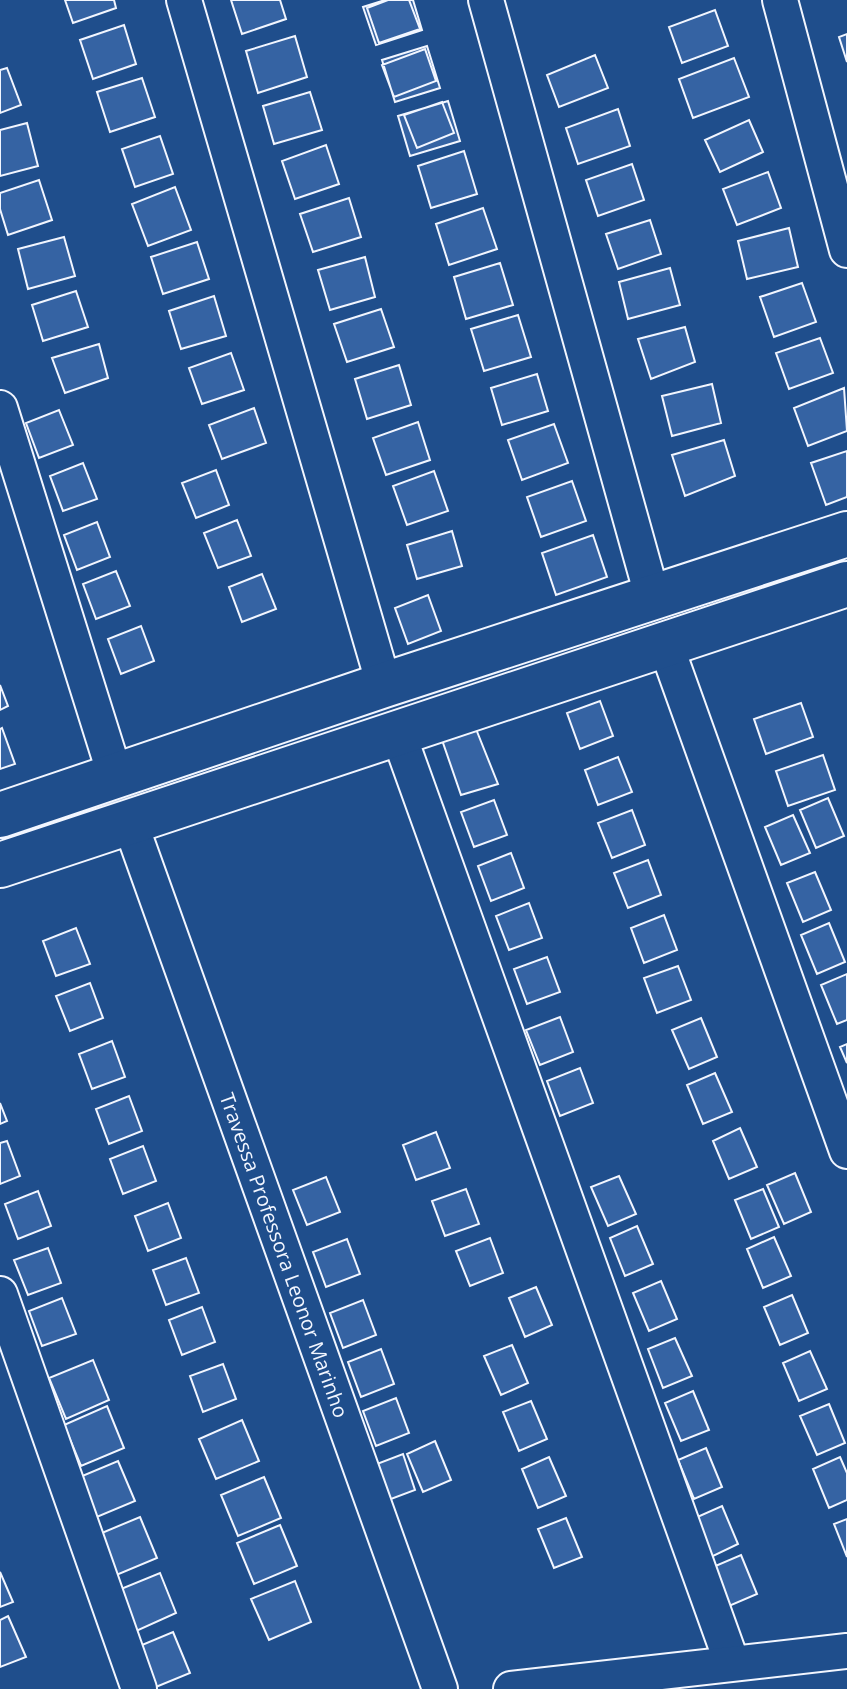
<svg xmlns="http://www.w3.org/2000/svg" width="847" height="1689" viewBox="0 0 847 1689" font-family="'Open Sans',sans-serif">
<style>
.building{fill:#3563a3;stroke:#f2f6ff;stroke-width:2}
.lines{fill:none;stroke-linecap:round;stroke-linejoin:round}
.street-casing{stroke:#f2f6ff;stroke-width:38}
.secondary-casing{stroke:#f2f6ff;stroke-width:48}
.street{stroke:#1f4e8c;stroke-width:34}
.secondary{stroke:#1f4e8c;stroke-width:44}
.labels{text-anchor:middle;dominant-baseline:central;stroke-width:6;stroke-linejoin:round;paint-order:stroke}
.street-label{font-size:20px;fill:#f2f6ff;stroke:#1f4e8c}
</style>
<rect width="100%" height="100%" fill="#1f4e8c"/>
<path class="building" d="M65,0h49l2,8 -43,15z
M231,0h49l6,19 -44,15z
M385,0h28l9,30 -46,15 -13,-38z
M388,0h21l11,29 -41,14 -12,-35z
M715,10l13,36 -46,17 -13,-36z
M124,25l12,39 -43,15 -13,-39z
M847,34v28l-8,-25z
M295,36l12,41 -49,16 -12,-42z
M427,46l13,42 -45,14 -13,-42z
M425,49l11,32 -42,16 -12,-32z
M595,55l13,33 -49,19 -12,-32z
M734,58l15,39 -56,21 -14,-39z
M7,68l14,37 -21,8v-43z
M142,78l13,39 -45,15 -13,-40z
M310,92l12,38 -48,14 -11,-38z
M448,101l12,40 -50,15 -12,-40z
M442,102l12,31 -37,15 -13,-33z
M618,109l12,37 -52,18 -12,-36z
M749,120l14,32 -43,20 -15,-32z
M27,123l11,43 -38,10v-46z
M160,136l13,38 -38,13 -13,-38z
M326,145l13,39 -44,15 -13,-38z
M464,151l13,43 -46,14 -13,-42z
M632,164l12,36 -46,16 -12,-36z
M768,172l13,36 -44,17 -14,-36z
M39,180l13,40 -44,15 -8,-26v-16z
M175,187l16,43 -43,16 -16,-42z
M349,198l12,39 -48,15 -13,-38z
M483,208l14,41 -48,16 -13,-41z
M650,220l11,34 -43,15 -12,-35z
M789,228l9,39 -51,12 -9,-38z
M64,237l11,39 -47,13 -10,-40z
M197,242l12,37 -46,15 -12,-37z
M365,257l10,40 -45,13 -12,-40z
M500,263l13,42 -47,14 -12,-42z
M670,268l10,37 -52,14 -9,-37z
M802,283l14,39 -42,15 -14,-40z
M76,291l12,36 -45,14 -11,-36z
M214,296l12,40 -45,13 -12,-38z
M381,309l13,38 -47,15 -13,-38z
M518,315l13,42 -47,14 -13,-42z
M685,327l10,35 -44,17 -13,-40z
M820,338l13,35 -44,16 -13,-36z
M99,344l9,34 -43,15 -13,-35z
M231,353l13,37 -42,14 -13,-36z
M399,365l12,40 -44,14 -12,-40z
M537,374l11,37 -46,14 -11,-37z
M712,384l9,39 -49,13 -10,-40z
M844,388l3,43 -39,15 -14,-38z
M254,408l12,35 -44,16 -13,-34z
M59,410l14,35 -34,13 -13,-35z
M418,422l12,38 -44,15 -13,-37z
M554,424l14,39 -46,17 -14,-40z
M724,440l11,36 -50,20 -13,-41z
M847,451v46l-21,8 -15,-42z
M83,463l14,36 -34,12 -13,-35z
M216,470l13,35 -33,13 -14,-35z
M434,471l14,40 -41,14 -14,-39z
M572,481l14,40 -45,16 -14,-40z
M237,520l14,36 -33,12 -14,-35z
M97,522l13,35 -33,13 -13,-35z
M452,531l10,35 -45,13 -10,-34z
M593,535l14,42 -51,18 -14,-42z
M116,571l14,35 -34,13 -13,-35z
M262,574l14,35 -34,13 -13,-35z
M428,595l13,36 -33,13 -13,-36z
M141,626l13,35 -33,13 -13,-35z
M0,685l8,21 -8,4z
M600,701l13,35 -33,13 -13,-36z
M801,703l12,34 -47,17 -12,-35z
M474,724l24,60 -37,11 -20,-58z
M2,728l13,36 -15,5v-40z
M823,755l12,35 -47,16 -12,-35z
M618,757l14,35 -34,13 -13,-35z
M828,798l16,38 -28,12 -16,-38z
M494,800l13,35 -33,12 -13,-35z
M632,810l13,35 -33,13 -14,-35z
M793,815l17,38 -29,12 -16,-38z
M511,853l13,35 -33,13 -13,-35z
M648,860l13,35 -33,13 -14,-35z
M815,872l16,38 -28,12 -16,-39z
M529,903l13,35 -33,12 -13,-34z
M664,915l13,35 -33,13 -13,-35z
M829,923l16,39 -28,12 -16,-39z
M76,928l14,36 -34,12 -13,-35z
M547,957l13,35 -33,12 -13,-35z
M678,966l13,34 -34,13 -13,-35z
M847,974v46l-10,4 -16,-39z
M90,983l13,35 -33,13 -14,-35z
M560,1017l13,35 -33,13 -14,-35z
M701,1018l16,39 -28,12 -17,-39z
M112,1041l13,36 -33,12 -13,-35z
M847,1044v19l-7,-16z
M580,1068l13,35 -33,13 -13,-35z
M715,1073l17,39 -29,12 -16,-39z
M129,1096l13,35 -33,13 -13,-35z
M0,1103l7,18 -7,3z
M740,1128l17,39 -28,12 -16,-38z
M436,1132l14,36 -34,12 -13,-35z
M7,1141l13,35 -20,8v-41z
M143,1146l13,35 -33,13 -13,-35z
M795,1173l16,39 -27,12 -17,-39z
M619,1176l17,38 -28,12 -17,-39z
M326,1177l14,35 -33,13 -14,-35z
M466,1189l13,35 -34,12 -13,-35z
M763,1189l16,38 -28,12 -16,-39z
M38,1191l13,35 -33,13 -13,-35z
M168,1203l13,35 -33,13 -13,-35z
M637,1226l16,38 -28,12 -15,-38z
M774,1237l17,39 -28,12 -16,-39z
M490,1238l13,35 -33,13 -14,-35z
M347,1239l13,35 -34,13 -13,-35z
M48,1248l13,35 -33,12 -14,-35z
M186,1258l13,35 -33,12 -13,-35z
M661,1281l16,38 -28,12 -16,-38z
M536,1287l16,38 -27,12 -16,-39z
M792,1295l16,38 -28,12 -16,-38z
M62,1298l14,36 -34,12 -13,-35z
M363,1300l13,35 -33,13 -13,-35z
M202,1307l13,35 -33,13 -13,-35z
M675,1338l17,38 -29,12 -15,-39z
M512,1345l16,38 -27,12 -17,-39z
M381,1349l13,35 -33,13 -13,-35z
M810,1351l17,38 -28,12 -16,-38z
M93,1360l16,40 -43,19 -17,-41z
M223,1364l13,35 -33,13 -13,-36z
M693,1391l16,39 -28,11 -16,-38z
M396,1398l13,35 -33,13 -13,-35z
M531,1401l16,38 -28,12 -16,-39z
M829,1404l16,39 -28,12 -17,-39z
M107,1406l17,42 -43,18 -17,-41z
M242,1420l17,41 -43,18 -17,-40z
M435,1441l16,39 -28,12 -16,-38z
M706,1448l16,39 -28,12 -16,-39z
M403,1454l12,36 -32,12 -14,-35z
M549,1457l17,39 -28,12 -16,-39z
M840,1457l7,16v27l-18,8 -16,-39z
M118,1461l17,40 -43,18 -17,-40z
M264,1477l17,41 -43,18 -17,-41z
M722,1506l16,38 -27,13 -16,-39z
M140,1517l17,41 -43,18 -17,-41z
M566,1518l16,39 -28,11 -16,-39z
M847,1519v38l-13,-33z
M280,1525l17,41 -43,18 -17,-41z
M741,1555l16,39 -28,12 -16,-39z
M0,1572l13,30 -13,5z
M160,1573l16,40 -42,19 -18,-41z
M295,1581l16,41 -42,18 -18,-41z
M8,1616l18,41 -26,10v-47z
M173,1632l17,41 -39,16 -21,-39z"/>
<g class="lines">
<defs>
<g id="street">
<path d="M184,0l200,685"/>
<path d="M486,0l167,599"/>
<path d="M780,0l67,250"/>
<path d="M0,408l115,367"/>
<path d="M666,646l181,505"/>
<path d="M398,733l334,930"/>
<path id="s1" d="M129,820l311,869"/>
<path d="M0,1294l139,395"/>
<path d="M511,1689l336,-38"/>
</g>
<path id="secondary" d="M0,815l384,-130 463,-151
M0,865l847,-281"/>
</defs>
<use href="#street" class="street-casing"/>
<use href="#secondary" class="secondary-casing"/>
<use href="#street" class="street"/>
<use href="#secondary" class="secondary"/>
</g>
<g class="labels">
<g class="street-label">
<text stroke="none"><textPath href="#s1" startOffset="462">Travessa Professora Leonor Marinho</textPath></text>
</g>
</g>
</svg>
